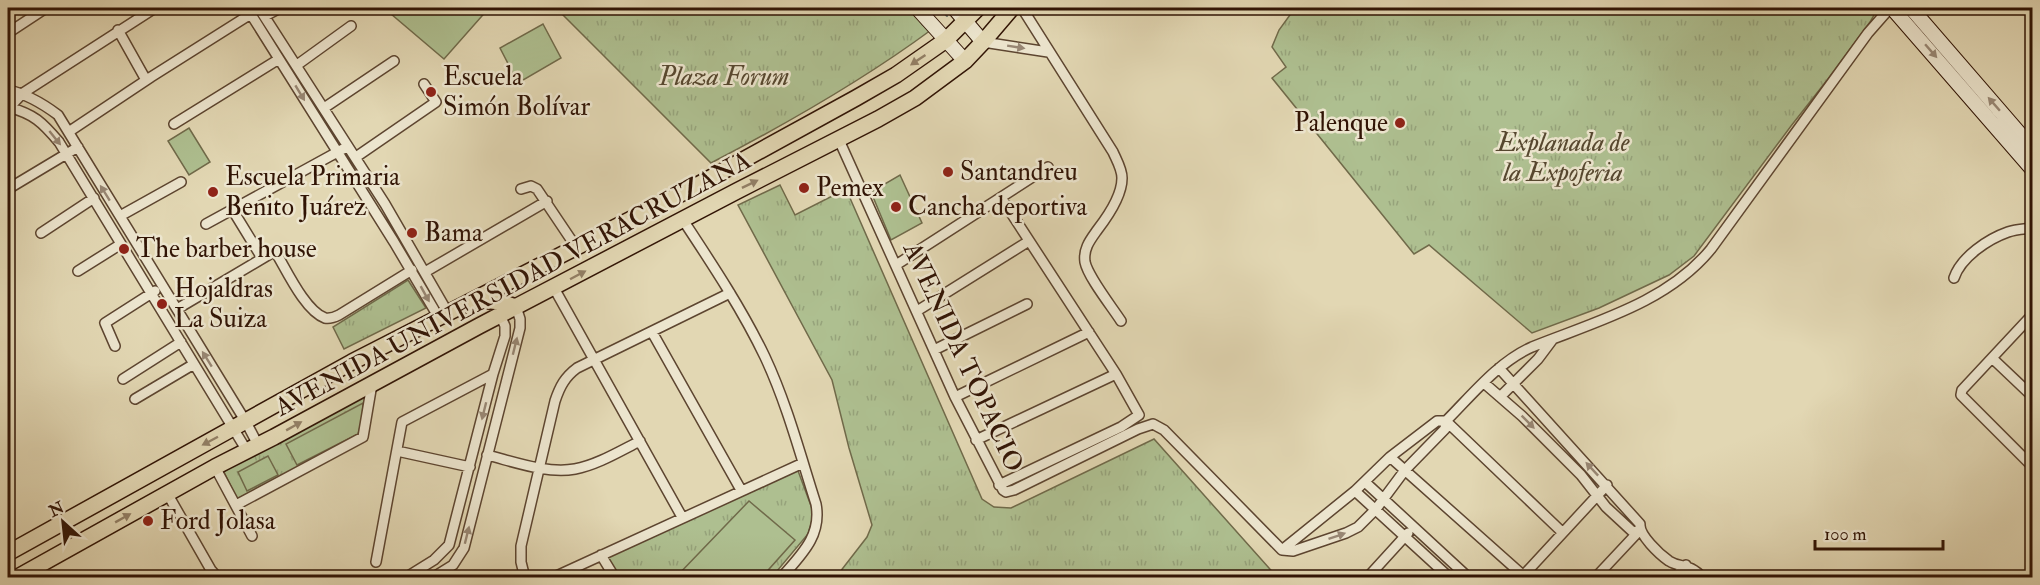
<svg xmlns="http://www.w3.org/2000/svg" width="2040" height="585" viewBox="0 0 2040 585" font-family="'IM FELL Double Pica',serif">
<style>
.grass{fill:url(#grass-tufts);stroke:#706a4a;stroke-width:1.5}
.garden{fill:#aebf90;stroke:#706a4a;stroke-width:1.5}
.lines{fill:none;stroke-linecap:round;stroke-linejoin:round}
.stream{stroke:#6d766c;stroke-width:2}
.street-casing{stroke:#5d4530;stroke-width:12}
.secondary-casing{stroke:#311405;stroke-width:16}
.primary-casing{stroke:#311405;stroke-width:18}
.street{stroke:#ece5ce;stroke-width:9}
.secondary{stroke:#ece5ce;stroke-width:14}
.primary{stroke:#e2d7b3;stroke-width:15}
.oneway{fill:#988774}
.oneway2{fill:#927f65}
.poi-dot{fill:#8f2418;stroke:#ece5ce;stroke-width:2}
.labels{text-anchor:middle;dominant-baseline:central;stroke-width:5;stroke-linejoin:round;paint-order:stroke}
.poi-label{font-size:26px;fill:#311405;stroke:#ece5ce;text-anchor:start}
.park-label{font-size:26px;font-style:italic;fill:#56472f;stroke:#ece5ce}
.street-label{font-size:26px;fill:#311405;stroke:#ece5ce}
</style>
<defs>
<pattern id="grass-tufts" width="24" height="20" patternUnits="userSpaceOnUse" patternTransform="scale(1.5)"><rect width="24" height="20" fill="#aebf90"/><path d="M3 7l-1-3M5 7V3M7 7l1-3M15 17l-1-3M17 17v-4M19 17l1-3" fill="none" stroke="#96a37b"/></pattern>
</defs>
<rect width="100%" height="100%" fill="#e2d7b3"/>
<filter id="stains"><feTurbulence type="fractalNoise" baseFrequency=".00333" numOctaves="4"/><feColorMatrix values="0 0 0 0 .2 0 0 0 0 .09 0 0 0 0 .02 0 0 0 .5 -.17"/></filter>
<radialGradient id="worn" r=".72"><stop offset=".6" stop-color="#630" stop-opacity="0"/><stop offset="1" stop-color="#630" stop-opacity=".3"/></radialGradient>
<path class="grass" d="M556,8h354l21,22c-69,51 -143,93 -220,133z
M1295,8h328l8,6 6,-5 8,3 4,-4h229l-8,14 -42,57 -37,47 -97,130 -25,19 -70,33 -67,25 -103,-88 -15,9 -142,-176 14,-11 -14,-20 7,-17z
M780,185l15,30 51,-26 136,310 12,8 17,1 143,-69 123,138h-441l31,-40 5,-12 -23,-77 -17,-68 -94,-175z
M408,280l18,28 -82,41 -11,-22z
M366,395l-5,41 -124,63 -13,-27 18,-13z
M797,468l17,46 -6,20 -36,43h-152l-14,-20z"/>
<path class="garden" d="M384,8h105l-45,51z
M543,24l18,34 -43,25 -18,-35z
M189,128l21,34 -21,13 -21,-34z
M900,175l22,48 -31,17 -20,-48z
M363,403l-1,17 -4,14 -61,31 -11,-21z
M268,456l10,19 -31,16 -9,-19z
M749,501l46,39 -33,37h-86z"/>
<g class="lines">
<path class="stream" d="M939,8l8,8"/>
<defs>
<path id="street" d="M247,8l147,234 45,76
M259,8l126,196 63,109
M1022,8l91,144c4,9 9,17 9,26 0,17 -14,38 -24,51 -7,10 -15,19 -13,33 3,15 27,45 36,59
M265,16l15,-8
M118,30l28,50
M8,33l38,-25
M983,42l65,10
M297,65l54,-39
M8,90c19,4 34,13 50,25l188,307 12,23
M8,107c26,7 34,15 51,35l188,309
M324,108l70,-47
M8,109l15,-16 132,-85
M174,124l105,-65
M70,131l81,-54 103,-65
M839,140l116,257 48,93 3,2 8,-2 124,-61 15,-5 11,6 118,120
M356,157l80,-55 -12,-18
M8,189l70,-42
M521,189l10,-3 6,3 39,58
M232,209l30,49
M120,216l61,-34
M683,220c29,44 59,89 82,137 22,47 35,97 51,147 6,32 -15,51 -35,74
M206,224l137,-75
M41,233l53,-35
M896,265l152,-98
M78,271l43,-27
M425,272l122,-71
M1954,278c7,-21 34,-39 54,-46 8,-3 17,-3 24,-4
M554,288l128,229
M177,309l98,-58c11,18 30,60 50,67 5,1 10,-1 14,-3l73,-45
M917,311l112,-70
M2032,315l-70,75 -1,5 71,71
M652,332l89,158
M115,346l-10,-23 50,-32
M934,350l93,-46
M1992,358l40,38
M1499,368l141,156c-1,11 19,30 29,37 13,8 19,1 34,17
M123,379l58,-37
M1484,383l38,33 59,59 25,32 27,25 7,-2
M955,397l134,-65
M1500,397l38,-38 15,-20
M135,399l59,-35
M1446,421l116,111
M976,440l140,-66
M397,451l73,16
M487,455c28,7 60,19 88,14 22,-4 45,-18 65,-28
M1390,457l136,121
M215,467l37,69
M1365,482l104,96
M999,485l122,-58 18,-12 -23,-41 -114,-175
M1355,491l95,87
M167,493l44,77 7,8
M236,505l127,-68 9,-53
M1282,550l11,1 53,-18 12,-6 18,-18 29,-39 40,-41 1,-8c26,-26 52,-59 86,-74 62,-25 135,-44 179,-98l157,-216 22,-25
M1282,550l73,-59 35,-34 47,-36h9
M601,555l14,23
M376,562l26,-140 91,-48
M405,578l29,-18 15,-15 44,-171 12,-38v-10l-5,-11
M432,578l21,-13 11,-17 56,-220v-9l-4,-12
M525,578l-4,-16v-16l34,-145c5,-15 10,-24 22,-33l153,-75
M552,578l251,-115
M1367,578l41,-45
M1521,578l86,-93
M1595,578l45,-48
M1674,578l12,-13"/>
<path id="secondary" d="M917,8l48,53
M954,8l29,34
M1892,8l140,161
M1911,8l121,140"/>
<path id="primary" d="M480,300l21,2 15,5
M8,553l344,-191 342,-175 162,-89 40,-23 50,-35 32,-32
M16,578l199,-111 59,-30 205,-111 258,-135 141,-72 37,-21 50,-37 18,-19 29,-34"/>
</defs>
<use href="#street" class="street-casing"/>
<use href="#secondary" class="secondary-casing"/>
<use href="#primary" class="primary-casing"/>
<use href="#street" class="street"/>
<use href="#secondary" class="secondary"/>
<use href="#primary" class="primary"/>
</g>
<defs><path id="oneway-solid" d="M-6-.8H1V-3.2L6.5 0L1 3.2V.8H-6Z" transform="scale(1.5)"/></defs>
<g class="oneway">
<use href="#oneway-solid" transform="translate(1016 47) rotate(9)"/>
<use href="#oneway-solid" transform="translate(1931 51) rotate(49)"/>
<use href="#oneway-solid" transform="translate(300 93) rotate(59)"/>
<use href="#oneway-solid" transform="translate(1994 104) rotate(-131)"/>
<use href="#oneway-solid" transform="translate(55 138) rotate(51)"/>
<use href="#oneway-solid" transform="translate(105 193) rotate(-122)"/>
<use href="#oneway-solid" transform="translate(425 294) rotate(61)"/>
<use href="#oneway-solid" transform="translate(515 346) rotate(-76)"/>
<use href="#oneway-solid" transform="translate(207 359) rotate(-122)"/>
<use href="#oneway-solid" transform="translate(484 411) rotate(104)"/>
<use href="#oneway-solid" transform="translate(1528 422) rotate(45)"/>
<use href="#oneway-solid" transform="translate(1592 469) rotate(-133)"/>
<use href="#oneway-solid" transform="translate(467 535) rotate(-76)"/>
<use href="#oneway-solid" transform="translate(1337 536) rotate(-19)"/>
</g>
<g class="oneway2">
<use href="#oneway-solid" transform="translate(918 60) rotate(146)"/>
<use href="#oneway-solid" transform="translate(750 184) rotate(-26)"/>
<use href="#oneway-solid" transform="translate(578 275) rotate(-28)"/>
<use href="#oneway-solid" transform="translate(294 426) rotate(-29)"/>
<use href="#oneway-solid" transform="translate(210 441) rotate(152)"/>
<use href="#oneway-solid" transform="translate(123 518) rotate(-29)"/>
</g>
<g class="poi-dot">
<circle cx="431" cy="92" r="6"/>
<circle cx="1400" cy="123" r="6"/>
<circle cx="948" cy="172" r="6"/>
<circle cx="804" cy="188" r="6"/>
<circle cx="213" cy="192" r="6"/>
<circle cx="896" cy="207" r="6"/>
<circle cx="412" cy="233" r="6"/>
<circle cx="124" cy="249" r="6"/>
<circle cx="162" cy="304" r="6"/>
<circle cx="148" cy="521" r="6"/>
</g>
<g class="labels">
<g class="poi-label">
<text x="443" y="77">Escuela<tspan x="443" dy="30">Simón Bolívar</tspan></text>
<text x="1388" y="123" text-anchor="end">Palenque</text>
<text x="960" y="172">Santandreu</text>
<text x="225" y="177">Escuela Primaria<tspan x="225" dy="30">Benito Juárez</tspan></text>
<text x="816" y="188">Pemex</text>
<text x="908" y="207">Cancha deportiva</text>
<text x="424" y="233">Bama</text>
<text x="136" y="249">The barber house</text>
<text x="174" y="289">Hojaldras<tspan x="174" dy="30">La Suiza</tspan></text>
<text x="160" y="521">Ford Jolasa</text>
</g>
<g class="park-label">
<text x="724" y="77">Plaza Forum</text>
<text x="1563" y="143">Explanada de<tspan x="1563" dy="30">la Expoferia</tspan></text>
</g>
<g class="street-label">
<text transform="translate(513 284) rotate(-28)">AVENIDA UNIVERSIDAD VERACRUZANA</text>
<text transform="translate(963 357) rotate(65)">AVENIDA TOPACIO</text>
</g>
</g>
<rect width="2040" height="585" fill="none" stroke="#e2d7b3" stroke-width="30"/>
<rect x="9" y="9" width="2022" height="567" fill="none" stroke="#311405" stroke-width="3"/>
<rect x="15" y="15" width="2010" height="555" fill="none" stroke="#311405" stroke-width="1.5"/>
<g transform="translate(63 522) rotate(333)" stroke="#ece5ce" stroke-width="4.5" paint-order="stroke">
<path d="M0-4.5L10 22L0 15L-10 22Z" fill="#311405"/>
<text y="-9" font-size="16" font-weight="bold" text-anchor="middle" fill="#311405">N</text>
</g>
<path d="M1815 540v9h128v-9" fill="none" stroke="#311405" stroke-width="3"/>
<text x="1824" y="540" font-size="18" fill="#311405" stroke="#ece5ce" stroke-width="4.5" paint-order="stroke">100 m</text>
<rect width="100%" height="100%" filter="url(#stains)"/>
<rect width="100%" height="100%" fill="url(#worn)"/>
</svg>
